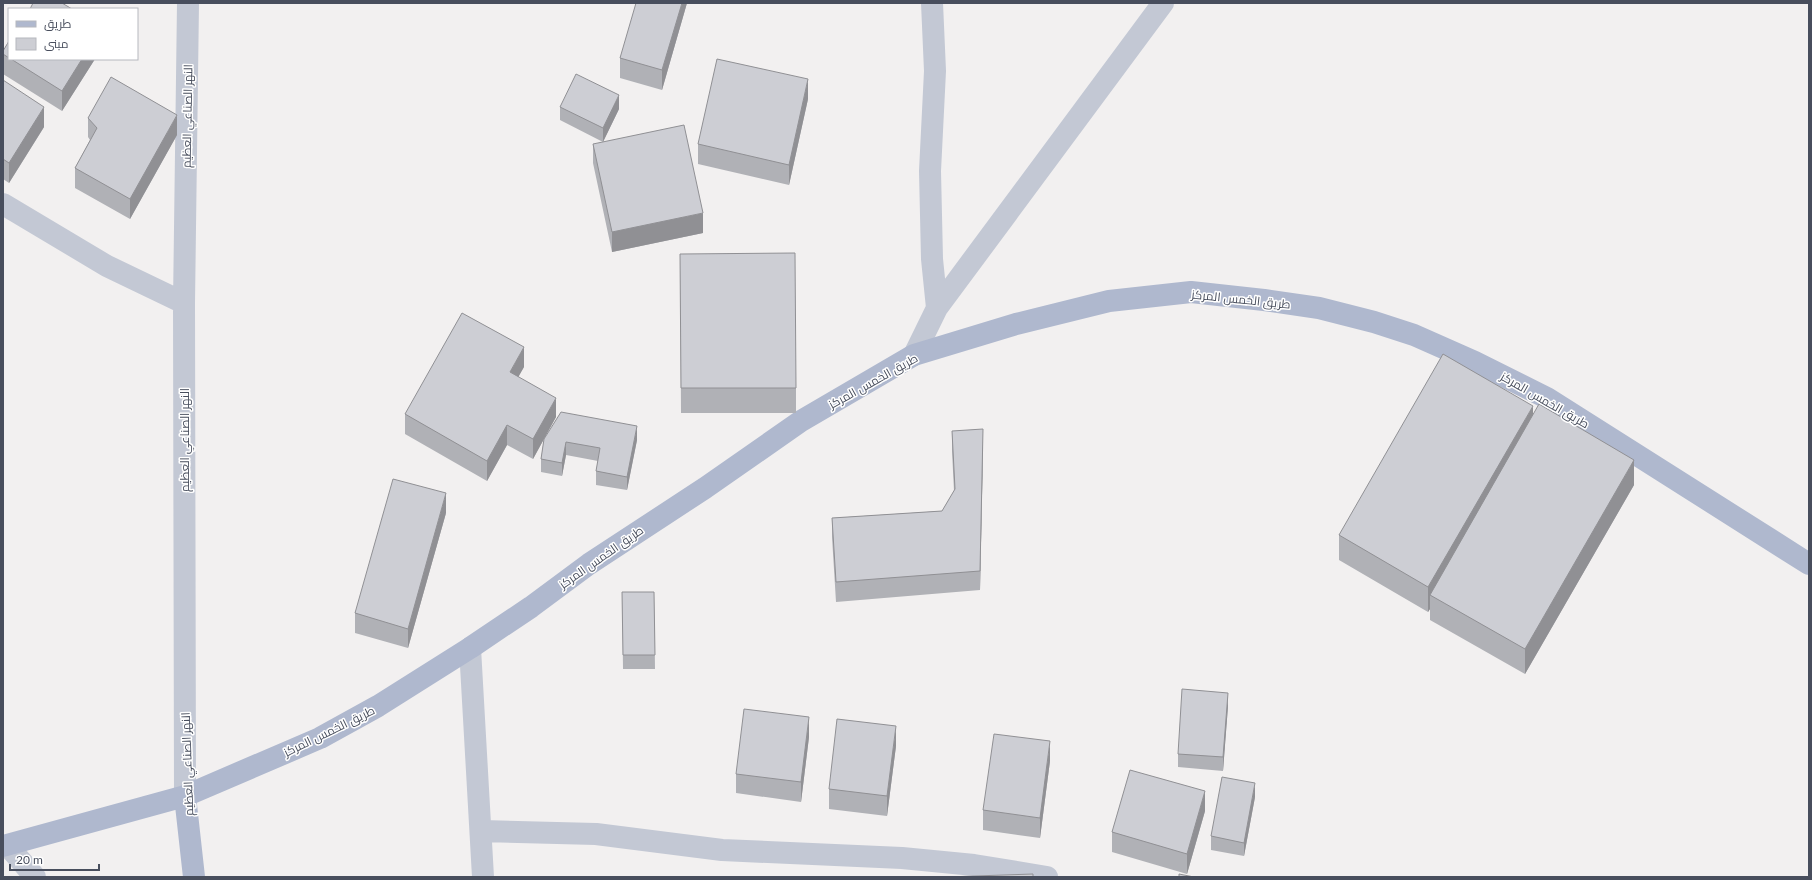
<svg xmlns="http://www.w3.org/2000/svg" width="1812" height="880" viewBox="0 0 1812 880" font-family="Lato,Cairo,sans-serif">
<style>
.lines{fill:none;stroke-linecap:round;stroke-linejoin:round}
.minor{stroke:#c3c8d4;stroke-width:22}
.major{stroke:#afb8ce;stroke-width:22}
.wall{fill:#b0b1b6}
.shaded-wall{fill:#909094}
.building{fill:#cdced4;stroke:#909094}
.labels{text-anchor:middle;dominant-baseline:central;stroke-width:3;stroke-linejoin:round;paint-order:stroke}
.street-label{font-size:12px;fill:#484e5d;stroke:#fff}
</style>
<rect width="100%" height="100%" fill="#f2f0f0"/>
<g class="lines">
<path class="minor" d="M932,3l3,68 -5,100 2,88 5,49
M3,204l104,62 77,37
M914,355l23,-47 226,-305
M470,648l13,229
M185,796l-1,-493 4,-300
M482,831l114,3 126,16 180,8 72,7 73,12
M8,846l27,31"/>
<path class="major" d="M185,796l9,81
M3,846l182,-50 135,-58 58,-32 92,-58 61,-41 58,-43 116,-76 96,-67 113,-66 102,-31 93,-23 82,-9 73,8 55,8 55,14 40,13 61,27 72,36 262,166"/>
</g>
<path class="wall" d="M687,3l-25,87 -42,-12v-20z
M9,41v18h86l-33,52 -59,-37v-23z
M3,80l41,47 -35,56 -6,-4z
M808,99l-19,86 -91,-21v-20z
M560,107l59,2 -16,33 -43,-22z
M88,118l89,17 -47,84 -55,-31v-20l15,-28 -2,-3z
M593,144l110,89 -91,19 -19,-89z
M680,254l116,134v25h-115z
M524,367l-6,9 38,41 -23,42 -26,-14 -20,36 -82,-47v-20z
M1533,416l101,69 -109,189 -95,-54v-11l-2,3 -89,-52v-25z
M952,431l31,18 -3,141 -144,12 -4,-65v-19l110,-7 12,-20 -2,-40z
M544,439l93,1 -10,50 -31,-5v-14l2,-10 -32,-6 -4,21 -21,-4v-13z
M446,513l-38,135 -53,-15v-20z
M622,592h32l1,77h-32z
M1228,706l-5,65 -45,-4v-13z
M809,737l-8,65 -65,-9v-19z
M896,746l-9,70 -58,-7v-20z
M1050,761l-10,77 -57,-8v-20z
M1255,797l-11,59 -33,-6v-14z
M1205,811l-18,63 -75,-22v-20z"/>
<path class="shaded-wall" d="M682,3h5l-25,87v-20z
M82,59h13l-33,52v-20z
M808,79v20l-19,86v-20z
M619,95v14l-16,33v-14z
M44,107v20l-35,56v-20z
M177,115v20l-47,84v-20z
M703,213v20l-91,19v-20z
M524,347v20l-14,25v-20z
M556,398v19l-23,42v-20z
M1533,406v25l-103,164v14l-2,3v-25z
M507,425v20l-20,36v-20z
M637,426v14l-10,50v-13z
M983,429v20l-3,141v-19z
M566,442v13l-4,21v-13z
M1634,460v25l-109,189v-25z
M446,493v20l-38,135v-19z
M1228,693v13l-5,65v-14z
M809,717v20l-8,65v-20z
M896,726v20l-9,70v-20z
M1050,741v20l-10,77v-20z
M1255,783v14l-11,59v-13z
M1205,791v20l-18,63v-20z"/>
<path class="building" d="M33,3h29l10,6h-42z
M636,3h46l-20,67 -42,-12z
M9,41v17l-6,-4v-3z
M11,59h71l-20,32z
M717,59l91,20 -19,86 -91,-21z
M576,74l43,21 -16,33 -43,-21z
M111,77l66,38 -47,84 -55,-31 22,-40 -9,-10z
M3,80l41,27 -35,56 -6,-4z
M684,125l19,88 -91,19 -19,-88z
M795,253l1,135h-115l-1,-134z
M462,313l62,34 -14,25 46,26 -23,41 -26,-14 -20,36 -82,-47z
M1443,354l90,52 -105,181 -89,-52z
M1539,404l95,56 -109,189 -95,-54z
M561,412l76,14 -10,51 -31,-6 4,-23 -34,-6 -4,21 -21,-4 3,-20z
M983,429l-3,142 -144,11 -4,-64 110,-7 13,-22 -3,-58z
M393,479l53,14 -38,136 -53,-16z
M622,592h32l1,63h-32z
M1182,689l46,4 -5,64 -45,-3z
M744,709l65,8 -8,65 -65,-8z
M837,719l59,7 -9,70 -58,-7z
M994,734l56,7 -10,77 -57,-8z
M1130,770l75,21 -18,63 -75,-22z
M1222,777l33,6 -11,60 -33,-7z
M1033,874v3h-87z
M1179,874l15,3h-15z"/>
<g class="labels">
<g class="street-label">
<text transform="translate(187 116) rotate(-89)">النهر الصناعي العظيم</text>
<text transform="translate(1241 299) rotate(6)">طريق الخمس المركز</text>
<text transform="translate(873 381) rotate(-29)">طريق الخمس المركز</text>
<text transform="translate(1545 400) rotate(30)">طريق الخمس المركز</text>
<text transform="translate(184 440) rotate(-90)">النهر الصناعي العظيم</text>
<text transform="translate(601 557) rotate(-35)">طريق الخمس المركز</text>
<text transform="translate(329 731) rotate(-26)">طريق الخمس المركز</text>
<text transform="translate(187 764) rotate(-92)">النهر الصناعي العظيم</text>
</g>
</g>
<rect width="1812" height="880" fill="none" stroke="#484e5d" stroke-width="8"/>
<rect x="8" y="8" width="130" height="52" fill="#ffffff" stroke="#b6b8be"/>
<rect x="16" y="21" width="20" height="6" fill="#afb8ce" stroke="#b6b8be"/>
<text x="44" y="28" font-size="12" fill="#484e5d">طريق</text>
<rect x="16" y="38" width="20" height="12" fill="#cdced4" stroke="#b6b8be"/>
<text x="44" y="48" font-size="12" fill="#484e5d">مبنى</text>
<path d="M10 864v6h89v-6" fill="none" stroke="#484e5d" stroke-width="2"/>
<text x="16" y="864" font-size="12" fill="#484e5d" stroke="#ffffff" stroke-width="3" paint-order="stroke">20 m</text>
</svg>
